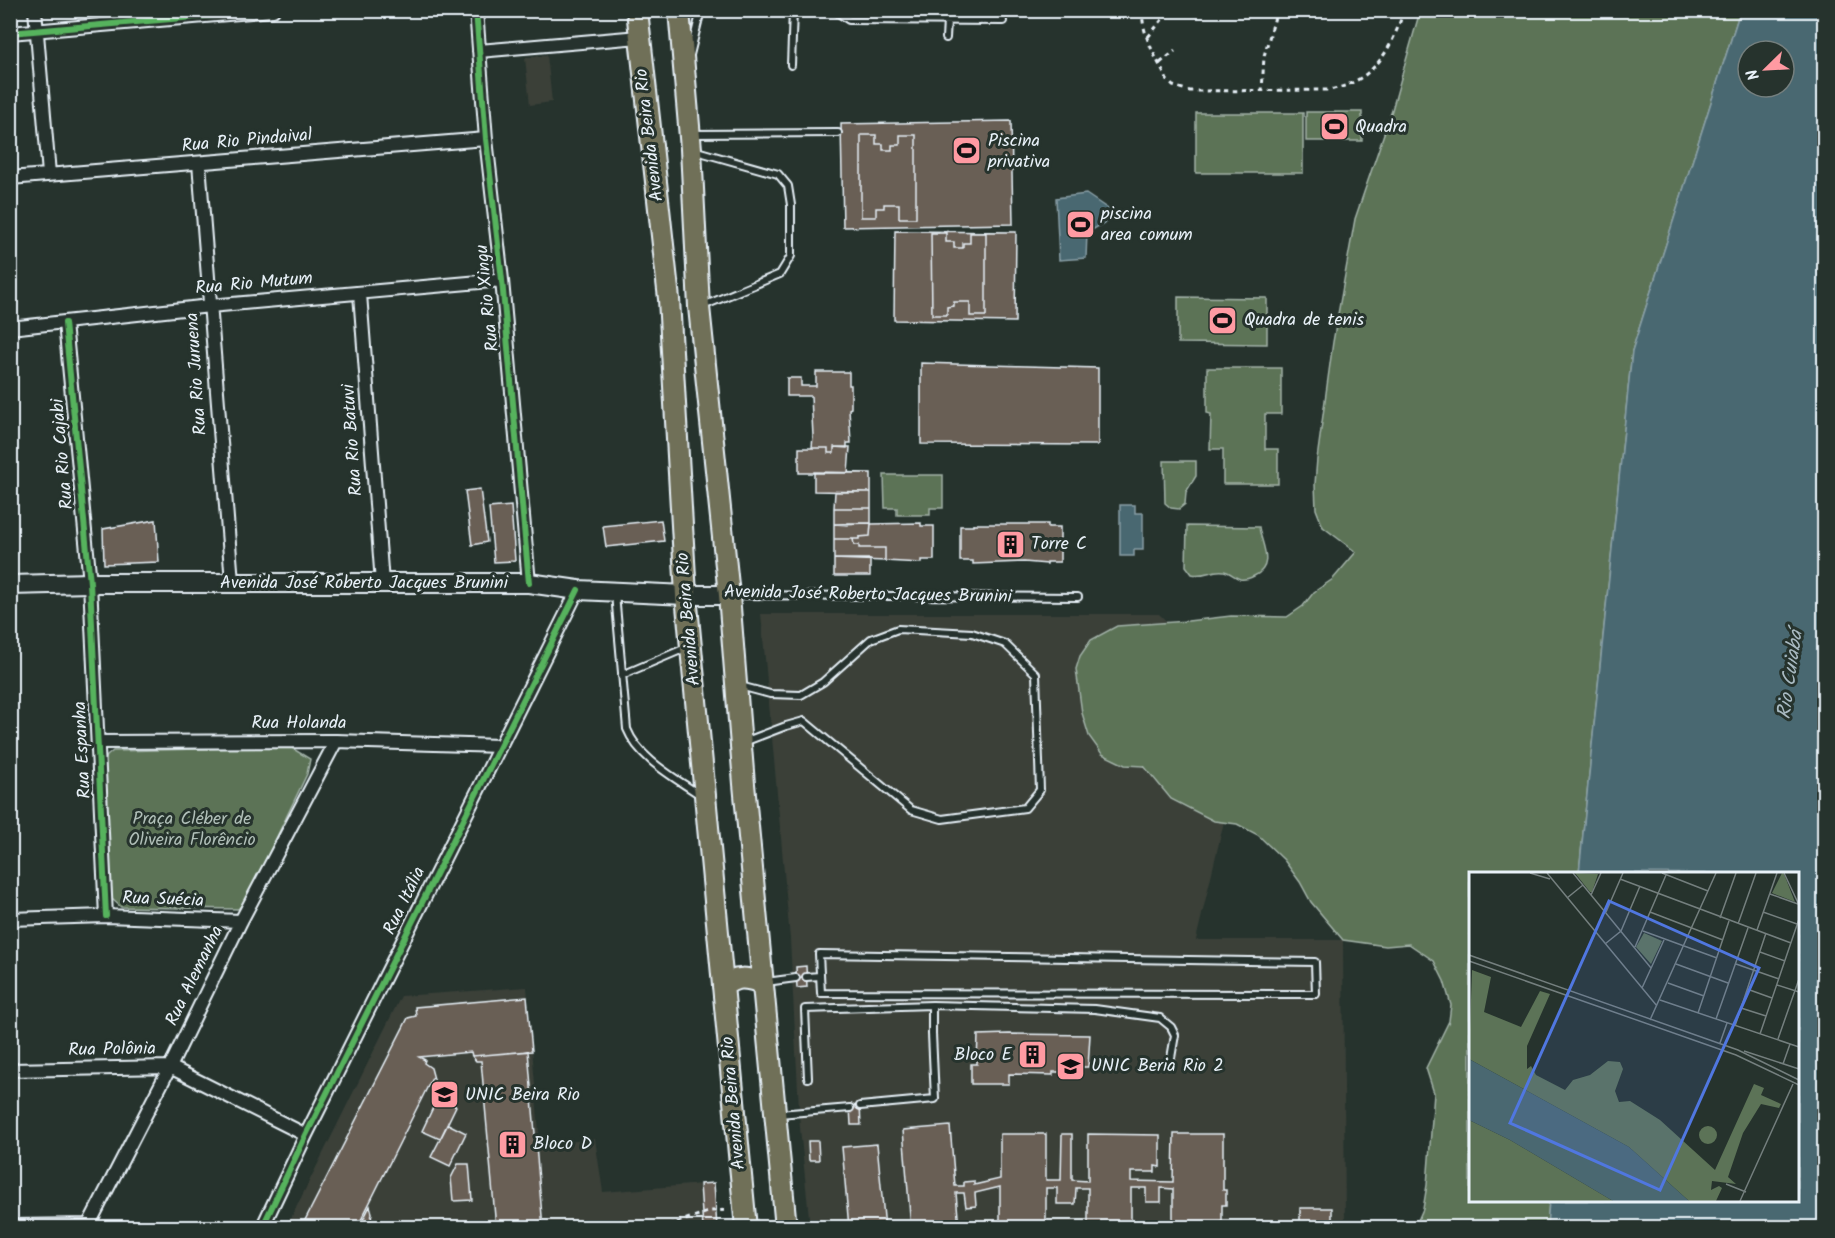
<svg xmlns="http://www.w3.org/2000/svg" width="1835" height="1238" viewBox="0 0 1835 1238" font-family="Kalam,sans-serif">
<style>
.built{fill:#3a4039}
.green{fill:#5c7357;stroke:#a2b2a8;stroke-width:1.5}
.water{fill:#4a6871;stroke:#899fa7;stroke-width:1.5;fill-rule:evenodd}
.building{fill:#695e55;stroke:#e8f1f8;stroke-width:1.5}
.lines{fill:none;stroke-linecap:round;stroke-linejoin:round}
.service-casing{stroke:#e8f1f8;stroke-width:10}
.minor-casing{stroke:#e8f1f8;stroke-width:16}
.secondary-casing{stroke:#e8f1f8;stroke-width:22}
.primary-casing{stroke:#e8f1f8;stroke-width:24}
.path{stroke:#e8f1f8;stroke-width:3;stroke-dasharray:4.5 4.5;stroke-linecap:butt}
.service{stroke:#26332d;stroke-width:6}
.minor{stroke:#26332d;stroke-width:12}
.secondary{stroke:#26332d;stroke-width:18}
.primary{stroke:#706f59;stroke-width:20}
.cycleway-casing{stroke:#26332d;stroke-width:10}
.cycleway{stroke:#56b35d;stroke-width:6}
.labels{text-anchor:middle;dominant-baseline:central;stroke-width:6;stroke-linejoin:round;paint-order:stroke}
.poi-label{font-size:18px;fill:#e8f1f8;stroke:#26332d;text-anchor:start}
.street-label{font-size:18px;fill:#e8f1f8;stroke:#26332d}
.park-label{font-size:18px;fill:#b0bfb8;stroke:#26332d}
.water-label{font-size:20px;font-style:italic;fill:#a9bac2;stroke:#26332d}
.inset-road{fill:none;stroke:#747f7e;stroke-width:1.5}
.view{fill:#5077e0;fill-opacity:0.15;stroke:#5077e0;stroke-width:3}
.inset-edge{fill:none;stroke:#e8f1f8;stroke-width:3}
</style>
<rect width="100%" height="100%" fill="#26332d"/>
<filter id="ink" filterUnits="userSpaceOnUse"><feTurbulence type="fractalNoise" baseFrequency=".0167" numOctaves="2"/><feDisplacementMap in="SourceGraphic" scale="12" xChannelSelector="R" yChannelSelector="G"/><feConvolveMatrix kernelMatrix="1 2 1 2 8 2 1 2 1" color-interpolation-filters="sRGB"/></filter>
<g filter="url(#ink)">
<path class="built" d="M547,55l5,47 -22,3 -5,-47z
M761,614h398l93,89 -56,237h147l2,287h-535l-10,-99 -10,-189z
M527,987l13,158 55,-6 8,53 111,-9 3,44 -431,1 115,-232z"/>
<path class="green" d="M1420,11h320l-108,340 -53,522 -109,1v326l79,1 -2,26h-132l8,-18 4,-24 7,-92 -8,-25 23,-47 2,-16 -7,-24 -10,-20 -25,-17 -23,2 -43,-6 -32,-38 -11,-20 -16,-22 -26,-25 -21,-11 -23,-3 -43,-22 -27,-33 -19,-1 -23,-11 -13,-18 -7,-23 -6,-44 4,-13 11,-16 26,-14 71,-5 43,-5 56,1 16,-11 11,-14 19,-13 23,-27 -33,-25 -7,-18 -1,-25 2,-25 16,-117 22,-123 37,-109z
M1306,112h56v29h-56z
M1196,113h107v60h-107z
M1178,297l89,1v46l-89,-1z
M1207,368h74v46h-16v35h13v35h-55v-35h-13l1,-35 -4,-1z
M1164,461h32v15l-10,16 -1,12 -6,5 -8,-1 -6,-5z
M884,475h59v33h-13v7h-33v-7h-12z
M1187,526l72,1c2,17 17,39 -5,49 -4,2 -9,4 -14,3 -6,-2 -10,-7 -16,-8 -12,-2 -20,6 -32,3l-6,-8z
M290,747l20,12 -3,15 -61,127 -8,8 -117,-2 -9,-8 -8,-136 3,-7 6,-5z"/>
<path class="water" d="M1740,11h84v1216h-277l2,-26 249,-1v-326l-219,-1 53,-522zM1748,51h36v36h-36z
M1086,194l31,21 -30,18 -1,25 -27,2 -3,-62z
M1120,505h15v8h8v37h-9v6h-14z"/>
<path class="building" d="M1000,10h15v3h-15z
M1025,10h16v3h-16z
M1011,121l2,103 -170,3 -2,-103z
M861,135h15v9h7v6h9v-5h8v-10h16v83h-17v-14h-15v4h-8v9h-15z
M895,231l121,1 -1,90 -121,-2z
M931,233h15v9h8v6h9v-5h7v-10h16v83h-16v-14h-16v4l-7,1v8h-15z
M921,363l177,5v77l-177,-1z
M816,372h33v13h2v23l-2,1 2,34h-4v5l-13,-1v6h-6v-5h-16l1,-12 -2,-40h-24v-18h14v8h15z
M834,447h16l-2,26h-49v-25h29v5h6z
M814,472l57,1v19l-57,-1z
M480,489l7,53 -15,3 -7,-54z
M835,492h36v16h-37z
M511,506l4,55 -21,1 -5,-54z
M834,508h37v15l-37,1z
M156,520l3,42 -55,2 -1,-35z
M661,520l3,21 -58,6 -3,-21z
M848,523h23l-1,13 -11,1v2h-25v-15l14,1z
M921,523v3h13v34h-13v3l-36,-2v-13h-26v-3h-5l-1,-6h6v-2l11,-1 1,-12z
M973,524h75v3h12v35h-13v2l-23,-2 -51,2v-3h-13v-35h13z
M834,539h19l1,6h5v3h26v13l-51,-2z
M834,559h36v17h-36z
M806,966l1,21 -10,1 -1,-21z
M527,997l5,54 -60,5 -1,-4 -52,5 6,3 -1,3 7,5 3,11 -2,-1 -75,150h-56l107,-210 8,-2 -1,-9z
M1009,1034l81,1 -2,32h-11v5h-24v3l-44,-1v10h-38v-20h6l1,-29z
M528,1051l15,177h-47l-15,-167h-5l-4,-5z
M438,1097l18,9 -16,33 -18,-8z
M860,1105l1,20h-10l-1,-19z
M448,1124l18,9 -16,33 -19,-9z
M950,1126l5,60h9v-4l10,-1v4l26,-6v-45h46v46h15l1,-46h10v46l16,1v-47l72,1v32l-5,-1v6h-24v9l42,1 1,-48h49v56h3v15h-4v23h-49v-39l-12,-1v14h-15v-14h-15v40h-43v-40h-12l-1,16h-18v-16h-11v40h-46v-41l-25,6 1,13 -10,1 -2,-14h-8l3,35h-48l-8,-98z
M808,1141h10l1,19h-10z
M877,1144l8,84h-36l-7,-81z
M458,1164h11l3,36 -19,1 -2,-23z
M714,1183l3,45h-14l-3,-44z
M370,1206l2,7 -1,7 -6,7 -6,1z
M1300,1208h32v20h-32z"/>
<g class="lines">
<defs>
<path id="service" d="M834,10l15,10 154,1
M946,38l1,-17
M690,55l11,-45
M791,65l2,-55
M692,134l146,-1
M693,150l85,24 10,12 3,19v51l-11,18 -77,32
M615,594l12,135c12,30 47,48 73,66
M730,595l348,2
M622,675l66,-28
M740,686l30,8 31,1 22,-13 48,-43 27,-10 74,4 33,11 31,30 4,116 -15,18 -83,11 -31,-9 -107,-89 -18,5 -42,16
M819,954l496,8 1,32 -495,-1z
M806,977l14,-1
M766,982l30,-4
M808,1078l-3,-69 127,-4 163,4 65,9 11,9 4,8 -4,23
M860,1106l75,-7 -3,-65v-29
M779,1114l71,-6"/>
<path id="minor" d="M35,10l14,164
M476,10l10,129 16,141 27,303
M10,33l263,-23
M479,51l160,-14
M199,163l33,419
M10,178l476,-39
M360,294l22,289
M65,323l25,260 16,333
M10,328l200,-22 292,-26
M98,742l238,-1 164,5
M10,919l96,-3 135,5
M10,1070l160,-3 136,68
M10,1226l78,-1
M87,1228l83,-161 71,-146 95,-180
M262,1228l44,-93 272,-545"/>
<path id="secondary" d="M10,585l80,-2h439l49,7 108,5h43"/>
<path id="primary" d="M637,10l32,289 17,296 60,633
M679,10l12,139 8,158 30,288 15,189 42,444
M723,987c13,-12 24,-9 40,-4"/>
</defs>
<use href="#service" class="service-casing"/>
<use href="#minor" class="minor-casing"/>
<use href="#secondary" class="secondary-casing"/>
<use href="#primary" class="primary-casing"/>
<path class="path" d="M1143,10c-3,24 15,50 24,70l6,6 17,5 139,-1c44,-8 62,-39 75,-80
M1148,37l22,-27
M1160,63l15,-12
M1262,92l2,-36 13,-46
M370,1223l3,5
M660,1228l51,-17 17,-1"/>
<use href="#service" class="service"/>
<use href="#minor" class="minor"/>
<use href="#secondary" class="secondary"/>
<use href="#primary" class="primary"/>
<defs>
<path id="cycleway" d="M476,10l10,129 16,141 27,303
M10,33l263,-23
M65,323l25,260 16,333
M10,1226l78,-1
M262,1228l44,-93 272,-545"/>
</defs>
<use href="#cycleway" class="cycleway-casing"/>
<use href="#cycleway" class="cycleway"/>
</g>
</g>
<defs>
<symbol id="stadium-square" viewBox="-11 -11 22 22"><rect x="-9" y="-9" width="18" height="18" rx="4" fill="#ff9aa2" stroke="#26332d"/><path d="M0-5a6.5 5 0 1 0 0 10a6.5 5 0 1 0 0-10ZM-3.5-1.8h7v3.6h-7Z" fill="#111"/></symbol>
<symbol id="building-square" viewBox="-11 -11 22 22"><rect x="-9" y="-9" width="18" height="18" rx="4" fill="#ff9aa2" stroke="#26332d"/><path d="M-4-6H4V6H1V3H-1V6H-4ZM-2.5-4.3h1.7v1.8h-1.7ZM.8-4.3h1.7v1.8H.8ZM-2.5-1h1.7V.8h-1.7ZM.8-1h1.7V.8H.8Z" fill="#111"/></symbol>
<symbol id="university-square" viewBox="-11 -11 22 22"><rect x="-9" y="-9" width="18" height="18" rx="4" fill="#ff9aa2" stroke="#26332d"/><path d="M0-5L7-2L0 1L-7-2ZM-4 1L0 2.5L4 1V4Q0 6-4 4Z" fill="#111"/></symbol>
</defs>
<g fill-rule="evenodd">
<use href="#stadium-square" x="1318" y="110" width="33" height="33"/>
<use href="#stadium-square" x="950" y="134" width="33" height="33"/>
<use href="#stadium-square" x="1064" y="208" width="33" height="33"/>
<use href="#stadium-square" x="1206" y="304" width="33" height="33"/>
<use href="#building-square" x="994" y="528" width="33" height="33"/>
<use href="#building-square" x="1016" y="1038" width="33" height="33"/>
<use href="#university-square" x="1054" y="1050" width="33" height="33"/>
<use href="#university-square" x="428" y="1078" width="33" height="33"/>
<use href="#building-square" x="496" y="1128" width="33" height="33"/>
</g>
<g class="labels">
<g class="poi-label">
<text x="1355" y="127">Quadra</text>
<text x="988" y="141">Piscina<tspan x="988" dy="21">privativa</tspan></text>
<text x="1101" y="214">piscina<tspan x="1101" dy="21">area comum</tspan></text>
<text x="1244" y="320">Quadra de tenis</text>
<text x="1031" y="544">Torre C</text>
<text x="1012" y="1055" text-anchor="end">Bloco E</text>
<text x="1091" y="1066">UNIC Beria Rio 2</text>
<text x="465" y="1095">UNIC Beira Rio</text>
<text x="533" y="1144">Bloco D</text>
</g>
<g class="street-label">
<text transform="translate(650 135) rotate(-97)">Avenida Beira Rio</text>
<text transform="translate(247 141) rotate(-5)">Rua Rio Pindaival</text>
<text transform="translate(254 284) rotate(-5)">Rua Rio Mutum</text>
<text transform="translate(488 298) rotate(-96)">Rua Rio Xingu</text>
<text transform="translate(197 374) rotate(-94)">Rua Rio Juruena</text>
<text transform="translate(353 440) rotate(-94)">Rua Rio Batuvi</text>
<text transform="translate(63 454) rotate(-95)">Rua Rio Cajabi</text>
<text x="364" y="583">Avenida José Roberto Jacques Brunini</text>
<text transform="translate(868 595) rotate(1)">Avenida José Roberto Jacques Brunini</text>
<text transform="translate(689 619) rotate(-95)">Avenida Beira Rio</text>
<text x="299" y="723">Rua Holanda</text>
<text transform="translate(83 750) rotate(-93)">Rua Espanha</text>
<text transform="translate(163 900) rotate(2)">Rua Suécia</text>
<text transform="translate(405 901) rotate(-64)">Rua Itália</text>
<text transform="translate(195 976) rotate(-64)">Rua Alemanha</text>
<text transform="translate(112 1050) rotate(-1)">Rua Polônia</text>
<text transform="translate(734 1103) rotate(-95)">Avenida Beira Rio</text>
</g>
<g class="park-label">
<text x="192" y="819">Praça Cléber de<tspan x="192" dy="21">Oliveira Florêncio</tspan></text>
</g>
<g class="water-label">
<text transform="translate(1791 675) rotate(-82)">Rio Cuiabá</text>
</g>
</g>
<g transform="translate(1469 872)">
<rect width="330" height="330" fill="#26332d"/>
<path d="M106,1l23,1 -6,18h-2zM313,1l2,1 11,28 -23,-9zM175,61l18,8 -11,23 -15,-17zM3,98l19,7 -7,35 37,15 19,-36 10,3 -23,52v23l4,-3 5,9 29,15 8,-10 17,-5 18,-14 12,1 3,7 -8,22 4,11 11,-1 30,19 55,50 39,-86 10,4 -3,7 20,9 -2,4 -18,-4 -18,29 -15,44 8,7 -24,-3 -1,9 8,-4 3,2 -6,13h-27l-60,-54 -160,-88zM0,248l41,20 103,61h-144zM230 263a9 9 0 1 1 18 0a9 9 0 1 1-18 0Z" fill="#5c7357"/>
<path d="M0,187l160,88 60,54h-76l-103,-61 -41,-20z" fill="#4a6871"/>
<path class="inset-road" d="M61,1l20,6M78,1l110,133M104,1l78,95M193,1l46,18M315,1l15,32M151,7l171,64M301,22l28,10M122,23l10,-22M98,26l16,-13M137,40l17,-39M181,40l73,28M294,40l34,12M251,46l16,-45M269,52l18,-51M288,58l20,-57M174,59l74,27M136,72l16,-13 19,-45M166,75l31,-72M291,80l25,9M0,83l269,95 61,30M0,89l267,94 63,30M207,92l52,19M267,92l43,15M199,111l36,13M308,113l22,7M173,116l22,-48M278,117l25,9M191,128l139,47M272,136l25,8M229,141l31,-92M247,147l32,-91M181,148l66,-147M266,154l31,-93M291,162l39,-115M309,167l21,-60M251,171l7,-20M275,179l55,18M314,192l7,-20M257,312l20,8M271,329l53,-117"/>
<path class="view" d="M140,29l150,67 -99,222 -150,-67z"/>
<rect width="330" height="330" class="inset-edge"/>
</g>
<rect width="1835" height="1238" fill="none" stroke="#26332d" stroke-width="36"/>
<rect x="18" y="18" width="1799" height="1202" fill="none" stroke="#e8f1f8" stroke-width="2" filter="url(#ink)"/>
<g transform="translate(1766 69) rotate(246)"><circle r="28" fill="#26332d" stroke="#747f7e" stroke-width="1.5"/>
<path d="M0-4.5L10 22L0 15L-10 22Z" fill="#ff9aa2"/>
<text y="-9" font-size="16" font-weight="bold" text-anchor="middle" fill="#e8f1f8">N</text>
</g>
</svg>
